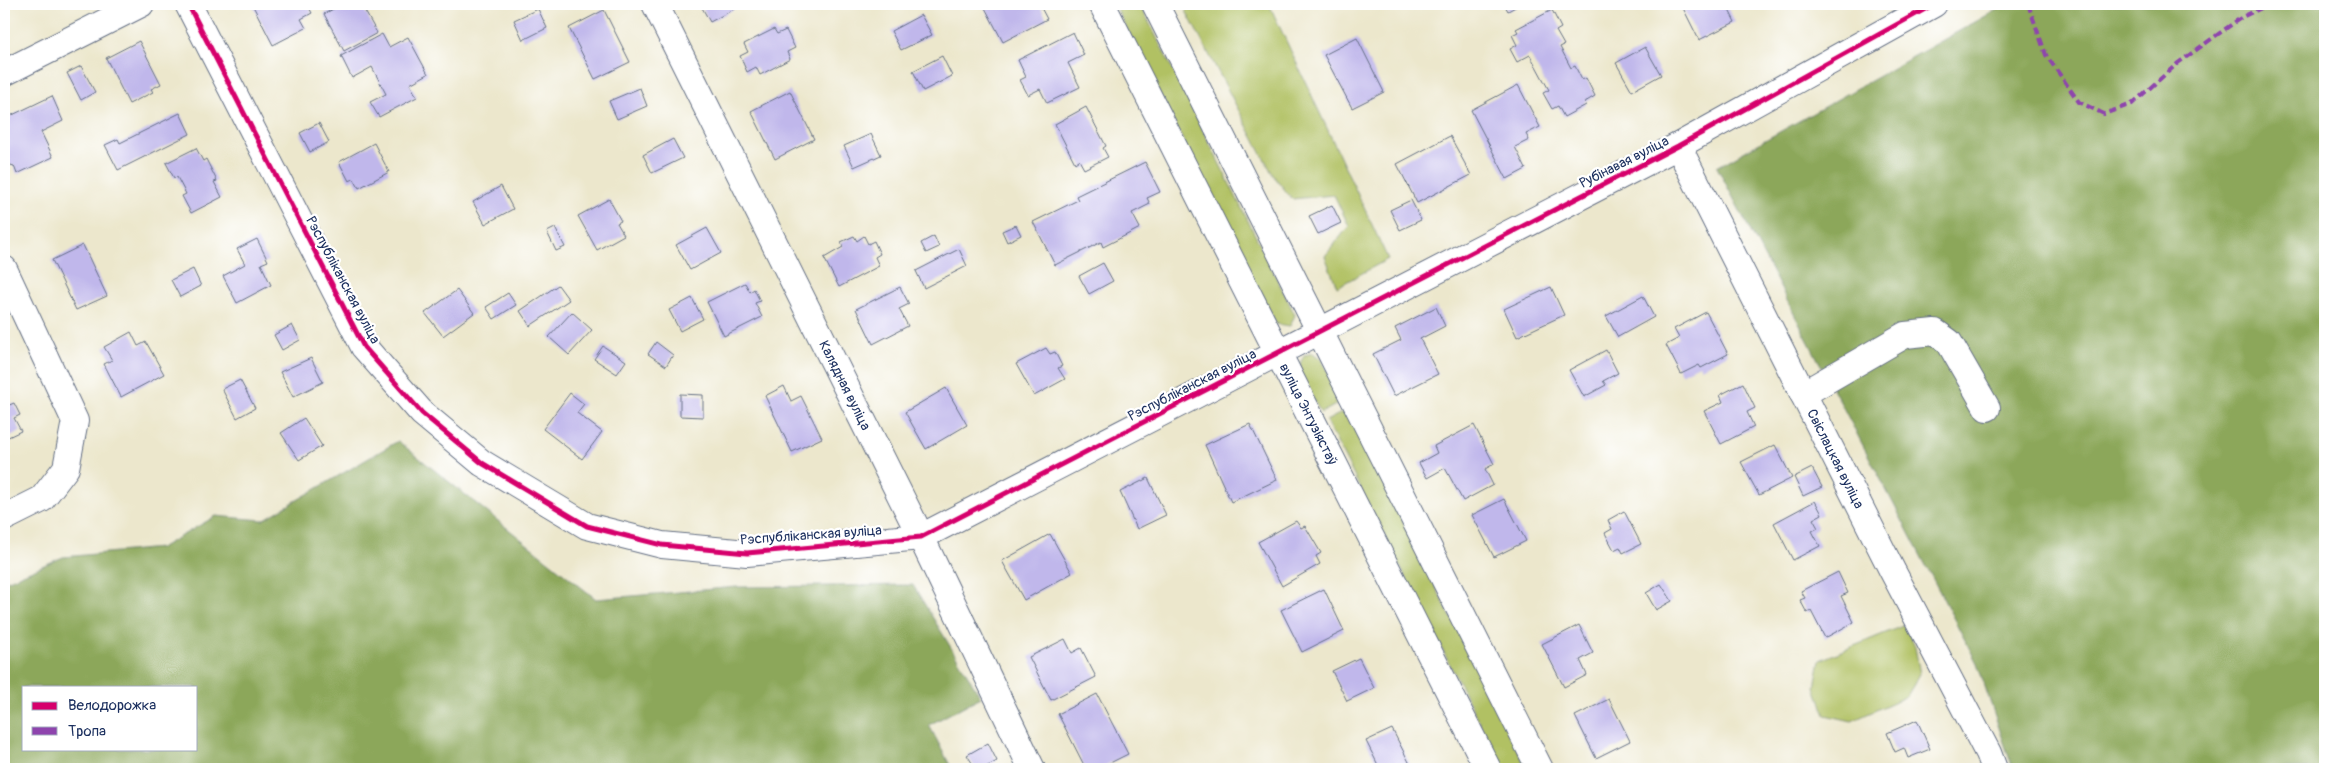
<svg xmlns="http://www.w3.org/2000/svg" width="2329" height="773" viewBox="0 0 2329 773" font-family="Pangolin,sans-serif">
<style>
.green{fill:#b1c164;stroke:#667861}
.forest{fill:#8ca75a;stroke:#546b5c;fill-rule:evenodd}
.building{fill:#c0b7eb}
.lines{fill:none;stroke-linecap:round;stroke-linejoin:round}
.minor-casing{stroke:#646f84;stroke-width:28}
.minor{stroke:#fff;stroke-width:26}
.quiet{stroke:#8e44ad;stroke-width:4;stroke-dasharray:8 4;stroke-linecap:butt}
.cycleway-casing{stroke:#fff;stroke-width:8}
.cycleway{stroke:#d6006c;stroke-width:5}
.labels{text-anchor:middle;dominant-baseline:central;stroke-width:4.5;stroke-linejoin:round;paint-order:stroke}
.street-label{font-size:14px;fill:#1b2f5e;stroke:#fff}
</style>
<rect width="100%" height="100%" fill="#fff"/>
<filter id="ink" filterUnits="userSpaceOnUse"><feTurbulence type="fractalNoise" baseFrequency=".02" numOctaves="2"/><feDisplacementMap in="SourceGraphic" scale="10" xChannelSelector="R" yChannelSelector="G"/><feConvolveMatrix kernelMatrix="1 2 1 2 8 2 1 2 1" color-interpolation-filters="sRGB"/></filter>
<filter id="wash" filterUnits="userSpaceOnUse"><feTurbulence type="fractalNoise" baseFrequency=".0096" numOctaves="4" result="noise"/><feDisplacementMap in="SourceGraphic" scale="20" xChannelSelector="R" yChannelSelector="G"/><feGaussianBlur stdDeviation="1.12" result="paint"/><feColorMatrix in="noise" values="0 0 0 0 0 0 0 0 0 0 0 0 0 0 0 0 0 1.4 0 .05"/><feComposite in="paint" operator="in"/></filter>
<g filter="url(#wash)">
<rect width="100%" height="100%" fill="#ece7cc"/>
<path class="green" d="M1114,4h26l155,311 -5,11 -14,-2z
M1185,4h84l119,255 -51,28 -12,-31 24,-30 -15,-31 -42,4 -19,-24 -86,-162z
M1313,353l8,6 22,42 -22,12c-9,-17 -31,-41 -16,-58z
M1347,410l180,359h-24l-177,-348z
M1905,625l10,22 5,27 -13,22 -55,25 -27,-6 -10,-28 5,-27z"/>
<path class="forest" d="M2007,4h318v765h-312l-36,-106 -260,-496z
M398,441l198,158 141,-12 176,-2 68,112 -52,28 23,44h-948v-187l59,-25 97,-9 56,-32 47,4zM24,687h172v62h-172z"/>
<g id="blocks">
<path class="building" d="M252,4h55l5,9 -11,6 5,9 -33,17z
M336,4h25l16,29 -33,18 -20,-37 13,-7z
M700,4h36l-2,1 2,3 -26,14z
M983,4h56l8,15 -44,23z
M1504,4h17l-13,7z
M1691,4h35l9,18 -36,18 -16,-32z
M538,9l9,19 -24,12 -9,-20z
M604,10l26,52 -35,17 -26,-51z
M1552,10l9,18 -5,3 8,14 -4,2 11,21 4,-2 7,14 4,-2 9,18 -10,6 1,3 -22,12 -6,-11 -6,3 -9,-16 6,-3 -19,-35 -13,7 -7,-13 7,-4 -5,-10 6,-3 -2,-3z
M921,15l11,20 -31,15 -10,-19z
M774,29l3,5 9,-4 9,18 -8,4 3,7 -30,16 -4,-8 -9,5 -7,-16 8,-4 -4,-8z
M1073,32l11,23 -16,8 12,24 -33,16 -7,-14 -12,6 -8,-15 6,-3 -8,-17z
M382,34l7,13 19,-10 20,37 -18,10 7,13 -38,20 -9,-15 16,-8 -14,-27 -20,11 -11,-22z
M1357,38l27,54 -32,16 -28,-53z
M139,41l22,43 -10,5 2,3 -24,12 -23,-46z
M1645,47l16,28 -29,16 -16,-28z
M942,56l10,20 -29,15 -10,-20z
M81,66l14,26 -14,8 -14,-27z
M1518,85l22,42 -14,7 3,6 -14,7 11,22 -19,10 -36,-69z
M640,88l7,18 -30,13 -8,-18z
M790,91l24,48 -39,20 -24,-48z
M52,96l11,25 -22,11 12,25 -36,17 -3,-8 -10,-3 2,-15 -2,-14 3,-2 -3,-13z
M1086,107l20,39 -3,2 5,9 -24,12 -5,-9 -4,3 -20,-39z
M180,113l10,21 -72,36 -13,-25 13,-6 2,4z
M319,123l10,19 -19,10 -10,-19z
M871,134l10,21 -27,12 -10,-21z
M1450,136l21,39 -54,28 -20,-39z
M673,139l10,19 -31,15 -9,-18z
M374,143l15,29 -30,16 -5,-9 -5,2 -10,-19z
M196,148l7,13 3,-2 11,22 -3,1 8,15 -31,16 -9,-17 4,-2 -9,-17 -3,1 -8,-15z
M1145,162l15,30 -13,6 3,6 -18,9 8,15 -37,19 -2,-5 -46,23 -22,-43 45,-22 -2,-4z
M501,186l12,23 -28,15 -12,-22z
M609,199l12,22 -4,2 7,12 -27,15 -19,-34z
M1411,200l10,20 -21,10 -10,-20z
M1332,205l9,18 -23,11 -9,-18z
M1016,225l5,10 -14,7 -5,-11z
M555,228l10,19 -9,4 -9,-19z
M707,228l14,25 -31,17 -14,-25z
M854,236l3,5 7,-5 4,8 6,-3 6,13 -5,3 4,9 -40,21 -15,-29 19,-11 -2,-5z
M934,236l5,11 -13,6 -5,-10z
M257,239l11,22 -7,3 10,21 -34,18 -14,-27 22,-12 -8,-15z
M83,245l24,51 -31,14 -24,-50z
M959,249l8,17 -43,22 -8,-17z
M1103,263l10,18 -24,13 -10,-18z
M193,269l8,17 -21,11 -9,-17z
M745,283l5,9 4,-3 6,12 -5,2 7,14 -38,19 -17,-34z
M558,285l11,15 -39,26 -10,-15z
M900,287l9,17 -10,5 9,17 -35,18 -17,-35z
M1551,287l13,28 -47,22 -13,-28z
M457,290l17,23 -31,23 -18,-23z
M508,293l8,12 -22,14 -8,-12z
M1643,296l11,21 -36,20 -12,-21z
M692,298l11,21 -23,12 -11,-21z
M1436,307l9,19 -25,13 18,35 -44,22 -21,-42 28,-14 -6,-12z
M572,312l20,18 -23,25 -20,-18z
M1706,312l22,42 -27,14 -2,-3 -18,9 -15,-29 13,-7 -5,-9z
M292,325l8,15 -18,10 -8,-15z
M131,332l7,14 8,-4 18,32 -43,23 -17,-33 8,-4 -8,-13z
M656,342l17,13 -7,11 -18,-12z
M603,346l23,15 -9,13 -23,-15z
M1046,348l4,6 5,-2 7,14 -4,2 7,11 -31,17 -18,-32z
M1606,350l12,23 -15,8 3,4 -22,12 -15,-27z
M311,358l12,24 -30,15 -13,-25z
M240,380l15,28 -18,10 -15,-29z
M1743,383l12,25 -8,4 7,15 -33,17 -17,-33 19,-9 -3,-7z
M784,386l7,15 10,-5 21,42 -30,14 -27,-56z
M946,388l21,37 -41,24 -21,-37z
M570,393l14,11 -7,9 25,19 -20,27 -39,-30z
M680,394l23,1v22l-23,-1z
M4,400l3,6 7,-3 6,12 -6,3 7,13 -17,8z
M304,418l18,28 -23,14 -18,-27z
M1250,424l27,56 -46,22 -26,-57z
M1474,425l20,39 -9,5 8,16 -30,16 -18,-33 -18,10 -8,-15 18,-10 -3,-7z
M1775,445l17,33 -33,17 -18,-33z
M1812,468l10,19 -19,9 -9,-19z
M1148,478l18,37 -29,14 -17,-37z
M1504,499l22,42 -32,16 -22,-42z
M1815,501l7,13 -9,5 5,9 -6,3 8,15 -27,14 -19,-37z
M1624,511l17,33 -18,9 -3,-6 -6,3 -9,-17 7,-4 -4,-9z
M1296,521l5,7 4,-2 16,27 -5,3 4,8 -38,22 -24,-44z
M1050,534l22,39 -48,27 -22,-39z
M1838,572l10,21 -7,3 13,26 -29,16 -14,-27 -4,2 -7,-13 5,-2 -4,-7z
M1661,584l11,17 -16,9 -10,-17z
M1324,589l20,42 -42,21 -21,-42z
M1579,625l14,28 -13,7 7,15 -23,12 -22,-43z
M1065,639l7,14 9,-5 15,29 -45,23 -22,-43z
M1359,658l15,30 -27,13 -15,-30z
M1097,694l31,60 -30,15h-12l-28,-55z
M1609,699l21,42 -34,17 -21,-42z
M1917,720l13,29 -22,9 -4,-10 -9,4 -8,-19z
M1392,729l18,35 -11,5h-5l-3,-5 -11,5 -14,-28z
M988,743l9,18 -15,8h-6l-9,-14z"/>
</g>
</g>
<g filter="url(#ink)">
<use href="#blocks" fill-opacity="0" stroke="#646f84" stroke-width="1"/>
<g class="lines">
<defs>
<g id="minor">
<path d="M188,4l176,343 58,66 60,50 105,63 75,19 85,8 174,-16 757,-391 256,-142"/>
<path id="s1" d="M655,4l266,533 111,232"/>
<path id="s2" d="M1102,4l386,765"/>
<path d="M1155,4l385,765"/>
<path d="M4,73l137,-69"/>
<path id="s3" d="M1678,146l214,424 96,183 6,16"/>
<path d="M4,269l71,152 -9,47 -24,31 -38,19"/>
<path d="M1803,394l102,-59 30,-3 14,10 38,66"/>
</g>
</defs>
<use href="#minor" class="minor-casing"/>
<use href="#minor" class="minor"/>
<path class="quiet" d="M2028,4l18,51 33,47 25,12 28,-10 46,-41 64,-46 28,-13"/>
<defs>
<path id="cycleway" d="M188,4l176,343 58,66 60,50 105,63 75,19 85,8 174,-16 757,-391 256,-142"/>
</defs>
<use href="#cycleway" class="cycleway-casing"/>
<use href="#cycleway" class="cycleway"/>
</g>
</g>
<g class="labels">
<g class="street-label">
<text transform="translate(1624 162) rotate(-27)">Рубінавая вуліца</text>
<text transform="translate(343 280) rotate(62)">Рэспубліканская вуліца</text>
<text transform="translate(1192 385) rotate(-27)">Рэспубліканская вуліца</text>
<text stroke="none"><textPath href="#s1" startOffset="426">Калядная вуліца</textPath></text>
<text stroke="none"><textPath href="#s2" startOffset="459">вуліца Энтузіястаў</textPath></text>
<text stroke="none"><textPath href="#s3" startOffset="350">Свіслацкая вуліца</textPath></text>
<text transform="translate(811 535) rotate(-4)">Рэспубліканская вуліца</text>
</g>
</g>
<rect width="2329" height="773" fill="none" stroke="#fff" stroke-width="20"/>
<rect x="22" y="686" width="175" height="65" fill="#ffffff" stroke="#a4acbf"/>
<rect x="32" y="702" width="25" height="8" fill="#d6006c" stroke="#a4acbf"/>
<text x="68" y="710" font-size="15" fill="#1b2f5e">Велодорожка</text>
<rect x="32" y="727" width="25" height="8" fill="#8e44ad" stroke="#a4acbf"/>
<text x="68" y="736" font-size="15" fill="#1b2f5e">Тропа</text>
</svg>
